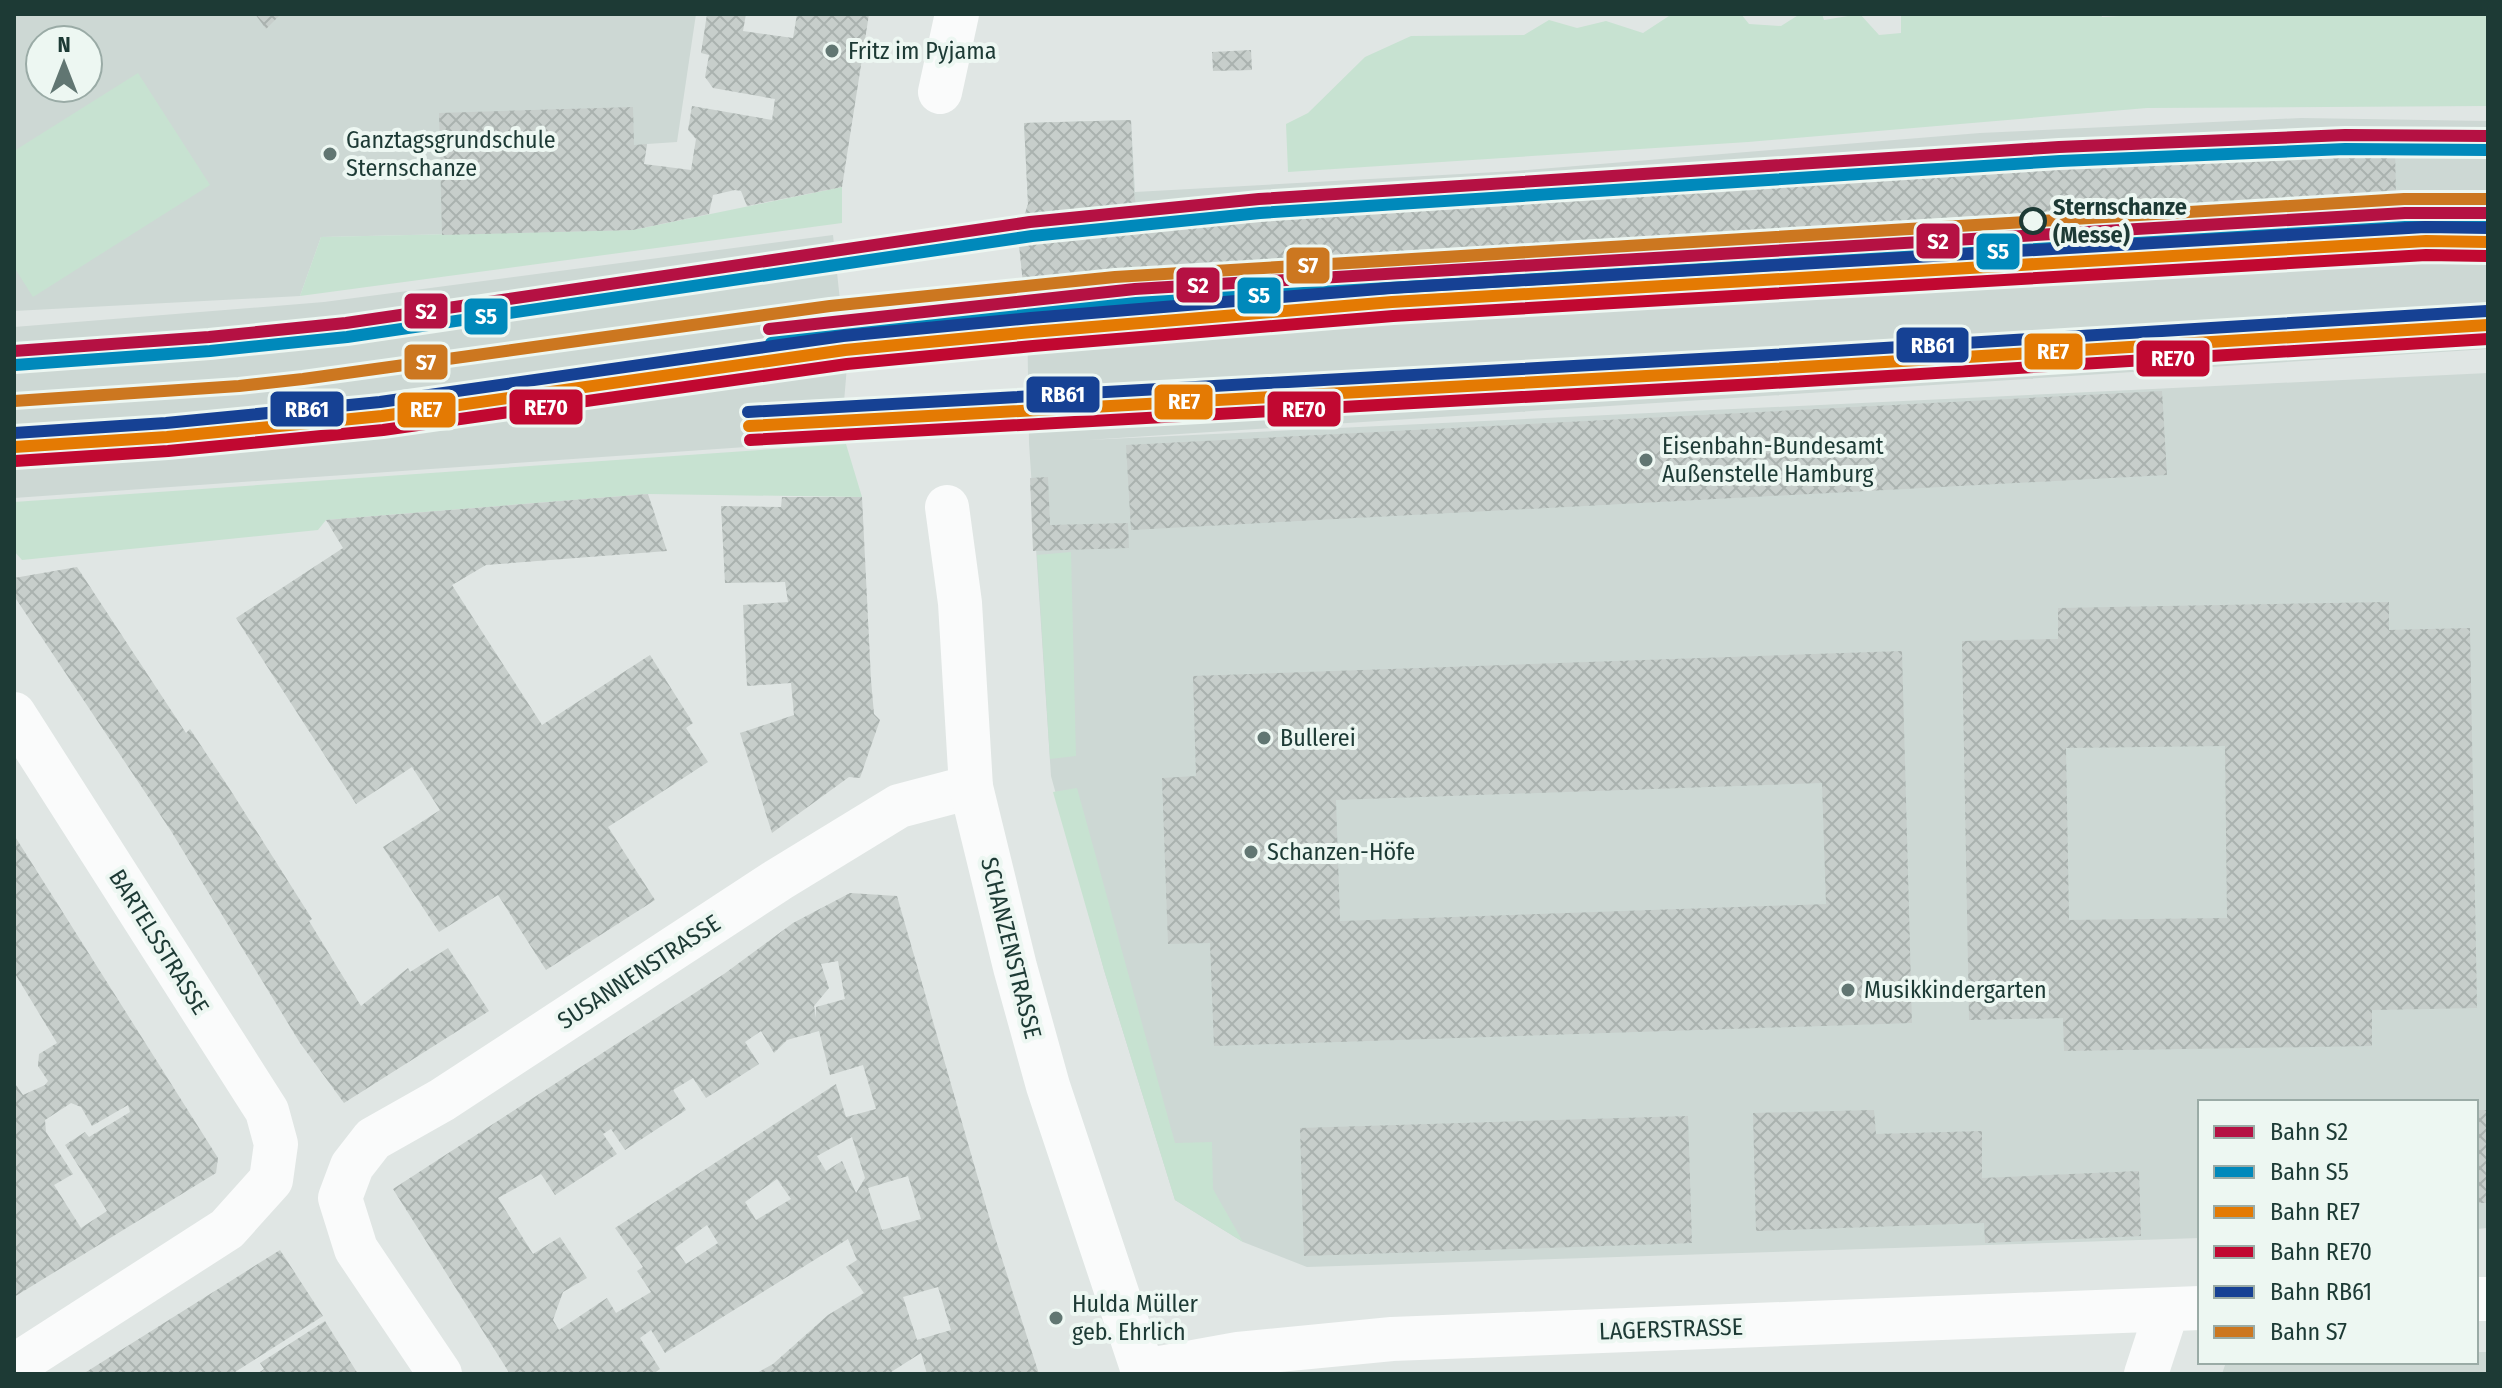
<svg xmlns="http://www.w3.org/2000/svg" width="2502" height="1388" viewBox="0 0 2502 1388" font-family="'Fira Sans Condensed',sans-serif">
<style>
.built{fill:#cdd8d4;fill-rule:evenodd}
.green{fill:#c7e2d1}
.building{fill:url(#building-cross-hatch);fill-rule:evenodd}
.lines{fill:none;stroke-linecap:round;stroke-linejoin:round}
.minor{stroke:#fafbfb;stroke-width:44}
.tertiary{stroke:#fafbfb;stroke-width:44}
.rail-1-casing{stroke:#edf7f2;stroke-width:18}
.rail-2-casing{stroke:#edf7f2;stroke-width:18}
.rail-3-casing{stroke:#edf7f2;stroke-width:18}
.rail-4-casing{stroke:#edf7f2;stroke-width:18}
.rail-5-casing{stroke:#edf7f2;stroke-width:18}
.rail-6-casing{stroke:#edf7f2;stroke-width:18}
.rail-1{stroke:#b51143;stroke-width:12}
.rail-2{stroke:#0089bb;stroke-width:12}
.rail-3{stroke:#e47a03;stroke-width:12}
.rail-4{stroke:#c10831;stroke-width:12}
.rail-5{stroke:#164194;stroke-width:12}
.rail-6{stroke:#cc7720;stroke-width:12}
.poi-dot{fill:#617672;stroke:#edf7f2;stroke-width:3}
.stop-dot{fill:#edf7f2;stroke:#1d3a35;stroke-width:4}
.labels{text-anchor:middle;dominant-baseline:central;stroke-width:8;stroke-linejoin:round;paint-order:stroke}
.poi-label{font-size:24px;fill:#1d3a35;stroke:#edf7f2;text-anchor:start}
.stop-label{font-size:24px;font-weight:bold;fill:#1d3a35;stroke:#edf7f2;text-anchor:start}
.street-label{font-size:24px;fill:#1d3a35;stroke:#edf7f2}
.line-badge{stroke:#edf7f2;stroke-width:3}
.badge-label{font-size:22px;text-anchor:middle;font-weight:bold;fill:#fff}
</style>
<defs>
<pattern id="building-cross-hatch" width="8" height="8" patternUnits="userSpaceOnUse" patternTransform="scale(2)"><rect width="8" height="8" fill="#c7cecb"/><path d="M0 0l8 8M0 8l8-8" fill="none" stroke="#aab2af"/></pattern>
</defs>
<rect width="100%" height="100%" fill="#e0e6e4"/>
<path class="built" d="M14,14h682l-19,128 -30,2 -14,86 -312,7 -21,59 -286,15zM40,40h48v48h-48z
M2301,118l187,3v228l-1401,91 1401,-67v855l-12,1v-127h-276v136l-893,29 -64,-25 -68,-42 -71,-230 -53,-194 -22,-333 -2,-134 -9,-74 10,-31 -4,-81 107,-3 4,72 380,-21 465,-38z
M833,235l14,131 -3,36 1,38 -831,58v-171l310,-25z
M2476,1352h12v22h-266l4,-12h250z"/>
<path class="green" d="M1672,14h69l8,10 32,2 19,-12h22l2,6 36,-6 19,21 22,-2v-19h200l1,3 52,-3h325l9,2v90l-341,2 -399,34 -460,30 -2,-48 22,-11 57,-56 46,-21 113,-1 25,-15 28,8 29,-7 37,12z
M138,73l72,112 -177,112 -19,-30v-116z
M842,187v36l-542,73 21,-59 312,-7z
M846,444l16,53 -214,-3 -322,26 -8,10 -296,30 -8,-9v-49z
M1071,552l5,204 -26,3 -13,-204z
M1077,788l98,355 37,-1 1,47 30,53 -68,-42 -71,-230 -51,-178z"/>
<path class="building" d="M255,14h26l-15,15z
M707,14h39l-3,17 50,7 4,-24h72l-27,173 -95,19 -6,-15 -6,-1 -22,5 -4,19 -76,16 -191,5 -3,-122 194,-6 1,38 13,-1 -3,20 47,6 5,-31 -8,-9 4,-24 80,14 3,-21 -62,-11 -8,-11 4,-22 -8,-2z
M1251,50l1,20 -39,1 -1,-19z
M1131,120l3,72 4,28 123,-11 536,-34 446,-25 152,-4 1,54 -1373,84 -5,-49 10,-31 -4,-81z
M2162,391l5,84 -1036,55 -5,-85z
M1048,477l2,48 78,-2 1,25 -96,3 -3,-73z
M648,494l19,57 -181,14 -34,20 90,140 108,-70 43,68 -7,5 22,34 -100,65 47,73 -109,70 -48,-75 -59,37 -56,-85 57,-37 -28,-43 -56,37 -120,-186 107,-70 -17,-28z
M782,497h80l9,183 3,34 6,6 -20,58 -11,-1 -77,56 -32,-100 54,-18 -3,-32 -44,3 -4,-81 45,-3 -3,-20 -60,1 -4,-77 60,1z
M77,567l109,166 4,-4 41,62 81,128 -3,2 52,85 47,-38 2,4 38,-24 41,63 -145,92 -44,-60 -129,-212 -157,-235v-18z
M2389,602v28l81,-2 7,380 -105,2v36l-308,5 -1,-33 -94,2 -7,-379 96,-2v-31zM2225,746l2,172 -158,2 -3,-172z
M1902,651l10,372 -698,23 -4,-103 -42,1 -6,-166 34,-2 -3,-100zM1822,783l4,121 -486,17 -4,-121z
M14,835l204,323 -2,15 -202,124v-215l9,13 22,-10 3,-4 -10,-15 1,-12 18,-11 -43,-71zM71,1103l10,4 11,19 36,-21 2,7 -41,25 -4,-5 -20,13 42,66 -26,17 -27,-43 19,-11 -27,-42 -1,-12z
M850,893l47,3 97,338 45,140h-112l-6,-21 -33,21h-133l18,-10 55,-49 36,-22 -18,-26 11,-7 -9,-21 -183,114 -14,-23 -11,8 20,31 -7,5h-143l-117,-185 331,-215 69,-51zM838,961l7,38 -29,8v11l-2,-12 15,-18 -8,-24zM761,1031l13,22 13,-13 32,-9 11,44 33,-10 13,44 -30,8 -10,-33 -221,144 28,39 -6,4 14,21 -35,21 -9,-15 -48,32 -6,-10 10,-28 24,-14 -27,-41 -27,17 -35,-56 43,-24 14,21 62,-41 -14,-20 8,-5 14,21 61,-40 -13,-20 20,-12 13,20 53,-34 -14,-22zM852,1137l13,41 -9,15 -14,-32 -16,10 -9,-15zM908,1176l13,43 -39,11 -14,-42zM777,1179l14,20 -35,21 -11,-18zM707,1225l11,18 -32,21 -11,-16zM938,1287l13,43 -34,10 -14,-43z
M1874,1110l2,24 106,-3v47l157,-7 2,65 -156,7 -1,-20 -228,8 -3,-118z
M2476,1110h12v93h-12z
M1688,1116l4,127 -388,13 -4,-128z
M280,1250l43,66 -91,58h-149z
M325,1321l33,53h-101l7,-5 -4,-6z"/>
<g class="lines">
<path class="minor" d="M14,714l253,397 9,33 -5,36 -44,49 -213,137
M2476,1299h12
M1144,1371l94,-17 154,-15 808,-31
M440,1374l-84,-125 -16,-51 12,-32 21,-27 69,-39 336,-220 121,-74 72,-19
M2146,1374l21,-64"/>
<path class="tertiary" d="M940,92l17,-78
M947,507l13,96 11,184 44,180 33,119 96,288"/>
<defs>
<path id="rail-1" d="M769,329l366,-40 1270,-76h83
M14,351l195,-14 137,-14 684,-101 229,-23 800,-52 286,-12 143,1"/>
<path id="rail-2" d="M771,343l365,-40 1269,-76h83
M15,365l195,-14 137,-14 685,-101 228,-23 800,-52 285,-12 143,1"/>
<path id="rail-3" d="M749,426l1006,-56 733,-45
M14,447l153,-10 215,-21 463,-66 187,-18 360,-30 1034,-61 62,1"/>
<path id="rail-4" d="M750,440l1006,-56 732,-45
M15,461l153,-10 215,-21 464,-66 186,-18 360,-30 1033,-61 62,1"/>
<path id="rail-5" d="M748,412l1006,-56 733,-45
M14,433l152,-10 214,-21 463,-66 188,-18 360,-30 1034,-61 63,1"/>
<path id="rail-6" d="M14,401l225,-15 64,-7 527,-73 285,-29 1289,-78h84"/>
</defs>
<use href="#rail-1" class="rail-1-casing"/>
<use href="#rail-2" class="rail-2-casing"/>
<use href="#rail-3" class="rail-3-casing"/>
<use href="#rail-4" class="rail-4-casing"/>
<use href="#rail-5" class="rail-5-casing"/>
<use href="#rail-6" class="rail-6-casing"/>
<use href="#rail-1" class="rail-1"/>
<use href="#rail-2" class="rail-2"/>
<use href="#rail-3" class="rail-3"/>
<use href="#rail-4" class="rail-4"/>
<use href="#rail-5" class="rail-5"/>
<use href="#rail-6" class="rail-6"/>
</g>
<g class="poi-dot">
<circle cx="832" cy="51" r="8"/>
<circle cx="330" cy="154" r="8"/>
<circle cx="1646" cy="460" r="8"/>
<circle cx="1264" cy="738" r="8"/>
<circle cx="1251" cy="852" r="8"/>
<circle cx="1848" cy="990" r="8"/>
<circle cx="1056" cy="1318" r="8"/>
</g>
<circle class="stop-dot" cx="2033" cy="221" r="12"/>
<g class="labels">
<g class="poi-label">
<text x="848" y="51">Fritz im Pyjama</text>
<text x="346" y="140">Ganztagsgrundschule<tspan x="346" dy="28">Sternschanze</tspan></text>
<text x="1662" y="446">Eisenbahn-Bundesamt<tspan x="1662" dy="28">Außenstelle Hamburg</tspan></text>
<text x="1280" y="738">Bullerei</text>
<text x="1267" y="852">Schanzen-Höfe</text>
<text x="1864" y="990">Musikkindergarten</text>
<text x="1072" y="1304">Hulda Müller<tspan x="1072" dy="28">geb. Ehrlich</tspan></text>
</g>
<g class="stop-label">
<text x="2053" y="207">Sternschanze<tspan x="2053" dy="28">(Messe)</tspan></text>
</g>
<g class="street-label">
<text transform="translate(159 942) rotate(58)">BARTELSSTRASSE</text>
<text transform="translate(1011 948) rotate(76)">SCHANZENSTRASSE</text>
<text transform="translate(639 972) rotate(-33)">SUSANNENSTRASSE</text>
<text transform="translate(1671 1329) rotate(-2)">LAGERSTRASSE</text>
</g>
</g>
<g class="line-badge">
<rect x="1915" y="222" width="46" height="38" rx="8" fill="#b51143"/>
<rect x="1975" y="232" width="46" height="39" rx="8" fill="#0089bb"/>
<rect x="1285" y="246" width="46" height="39" rx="8" fill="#cc7720"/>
<rect x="1175" y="266" width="46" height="38" rx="8" fill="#b51143"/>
<rect x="1236" y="276" width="46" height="39" rx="8" fill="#0089bb"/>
<rect x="403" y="292" width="46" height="38" rx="8" fill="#b51143"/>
<rect x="463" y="297" width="46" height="39" rx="8" fill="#0089bb"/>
<rect x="1895" y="326" width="75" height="38" rx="8" fill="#164194"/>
<rect x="2023" y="332" width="61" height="39" rx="8" fill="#e47a03"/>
<rect x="2135" y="339" width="76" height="39" rx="8" fill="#c10831"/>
<rect x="403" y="343" width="46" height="38" rx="8" fill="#cc7720"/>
<rect x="1025" y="375" width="76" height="39" rx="8" fill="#164194"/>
<rect x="1153" y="383" width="61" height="38" rx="8" fill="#e47a03"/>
<rect x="508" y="388" width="76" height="38" rx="8" fill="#c10831"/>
<rect x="1266" y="390" width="76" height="38" rx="8" fill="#c10831"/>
<rect x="269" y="390" width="76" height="38" rx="8" fill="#164194"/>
<rect x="396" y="391" width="61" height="38" rx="8" fill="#e47a03"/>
</g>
<g class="badge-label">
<text x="1938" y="249">S2</text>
<text x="1998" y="259">S5</text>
<text x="1308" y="273">S7</text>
<text x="1198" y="293">S2</text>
<text x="1259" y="303">S5</text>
<text x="426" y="319">S2</text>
<text x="486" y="324">S5</text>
<text x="1933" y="353">RB61</text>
<text x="2053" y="359">RE7</text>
<text x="2173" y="366">RE70</text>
<text x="426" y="370">S7</text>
<text x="1063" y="402">RB61</text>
<text x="1184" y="409">RE7</text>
<text x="546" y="415">RE70</text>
<text x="1304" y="417">RE70</text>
<text x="307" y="417">RB61</text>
<text x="426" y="417">RE7</text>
</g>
<rect width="2502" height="1388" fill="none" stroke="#1d3a35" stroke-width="32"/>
<rect x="2198" y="1100" width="280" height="264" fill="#edf7f2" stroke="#9aaba6" stroke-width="2"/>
<rect x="2214" y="1126" width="40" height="12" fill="#b51143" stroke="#9aaba6" stroke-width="2"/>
<text x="2270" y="1140" font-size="24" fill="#1d3a35">Bahn S2</text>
<rect x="2214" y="1166" width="40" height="12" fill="#0089bb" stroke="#9aaba6" stroke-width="2"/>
<text x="2270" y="1180" font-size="24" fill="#1d3a35">Bahn S5</text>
<rect x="2214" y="1206" width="40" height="12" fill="#e47a03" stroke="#9aaba6" stroke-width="2"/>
<text x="2270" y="1220" font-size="24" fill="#1d3a35">Bahn RE7</text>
<rect x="2214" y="1246" width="40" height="12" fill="#c10831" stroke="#9aaba6" stroke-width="2"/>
<text x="2270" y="1260" font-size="24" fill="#1d3a35">Bahn RE70</text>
<rect x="2214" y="1286" width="40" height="12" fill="#164194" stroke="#9aaba6" stroke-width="2"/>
<text x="2270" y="1300" font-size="24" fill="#1d3a35">Bahn RB61</text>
<rect x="2214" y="1326" width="40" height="12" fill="#cc7720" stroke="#9aaba6" stroke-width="2"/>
<text x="2270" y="1340" font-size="24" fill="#1d3a35">Bahn S7</text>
<g transform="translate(64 64)"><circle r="38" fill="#edf7f2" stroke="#9aaba6" stroke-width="2"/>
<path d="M0-6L14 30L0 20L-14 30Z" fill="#617672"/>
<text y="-12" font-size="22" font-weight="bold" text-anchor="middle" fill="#1d3a35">N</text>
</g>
</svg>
